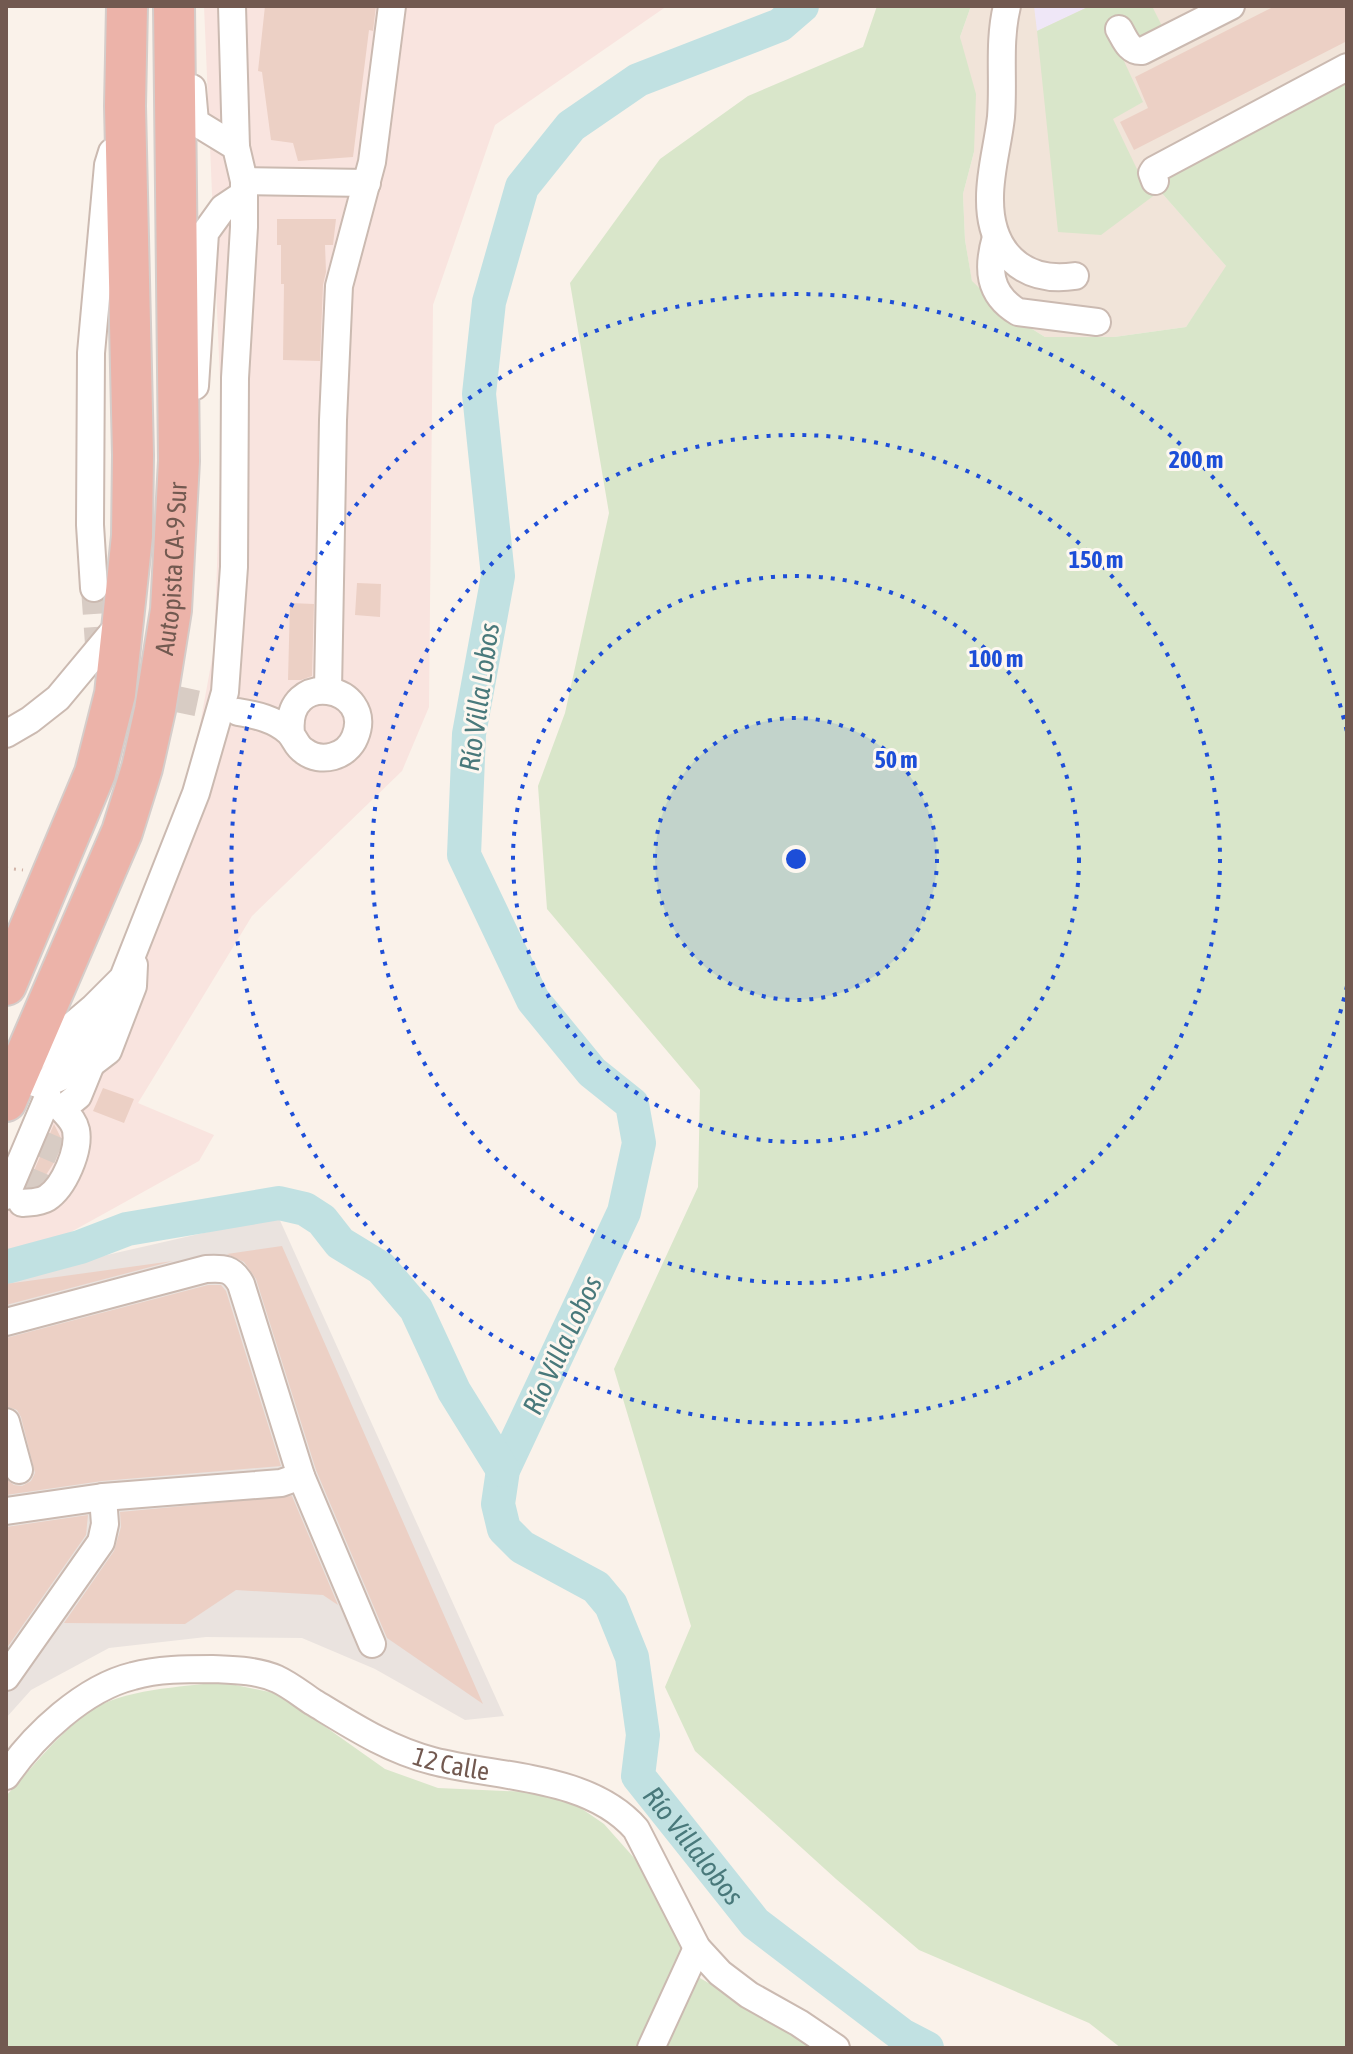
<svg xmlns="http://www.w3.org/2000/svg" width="1353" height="2054" viewBox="0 0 1353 2054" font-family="'Asap Condensed',sans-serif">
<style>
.residential{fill:#f1e4d9}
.commercial{fill:#f9e4df}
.industrial{fill:#eae3df}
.education{fill:#efe7f7}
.green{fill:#d9e6ca}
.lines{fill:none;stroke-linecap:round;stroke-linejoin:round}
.river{stroke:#c1e1e2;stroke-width:34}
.building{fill:#ecd0c5}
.minor-tunnel{stroke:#d8ccc4;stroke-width:26;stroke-dasharray:26 13;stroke-linecap:butt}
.minor-casing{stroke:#cbbab1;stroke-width:30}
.highway-casing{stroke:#d5cdca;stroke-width:44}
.path{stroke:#d1b4a8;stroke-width:3;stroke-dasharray:2 6;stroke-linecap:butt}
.minor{stroke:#fff;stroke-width:26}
.highway{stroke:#ecb3a9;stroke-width:40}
.ring{fill:none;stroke:#1d4ed8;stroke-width:4;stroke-dasharray:4 8}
.labels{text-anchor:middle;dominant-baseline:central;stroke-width:6;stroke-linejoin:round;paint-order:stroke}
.street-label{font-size:26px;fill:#725950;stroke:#fdf7f0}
.water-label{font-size:28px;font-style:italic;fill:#49797b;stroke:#fdf7f0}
.centre{fill:#1d4ed8;stroke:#fdf7f0;stroke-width:4}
.ring-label{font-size:24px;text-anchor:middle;font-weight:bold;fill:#1d4ed8;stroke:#fdf7f0;stroke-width:6;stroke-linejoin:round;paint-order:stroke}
</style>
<rect width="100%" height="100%" fill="#faf2ea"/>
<path class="residential" d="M971,6h376v69l-186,117 66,75 -41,60 -72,10h-69l-42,-26 -31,-29 -7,-42 -2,-46 11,-42 -14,-115z"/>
<path class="commercial" d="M204,6h463l-172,119 -62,180 -4,402 -27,64 -150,145 -114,187 76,32 -15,26 -193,107v-57l38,-89 137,-293 33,-181 8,-221z"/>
<path class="industrial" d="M278,1216l226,500 -39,4 -90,-51 -73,-31 -96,-1 -97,11 -78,42 -25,28v-440z"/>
<path class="education" d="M1034,6h56l-53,25z"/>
<path class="green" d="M877,6h94l-11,31 16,57 -2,58 -11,42 2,46 7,41 31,30 42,26h69l72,-10 40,-61 -66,-75 -59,44 -43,-3 -21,-201 53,-25h62l10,20 -26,14 -26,-9 33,71 -30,17 34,71 5,-24 195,-102v1984h-226l-32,-25 -170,-73 -83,-71 -141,-128 -30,-64 26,-61 -77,-257 84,-182 2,-97 -153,-181 -9,-123 27,-73 44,-200 -39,-230 90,-124 88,-63 115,-49z
M221,1682l58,12 106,75 53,19 90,4 41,8 35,24 48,54 39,95 83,47 39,28h-807v-252c26,-28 51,-61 83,-84 32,-23 93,-25 132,-30z"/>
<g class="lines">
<g class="river">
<path id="s1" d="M802,6l-22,19 -142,55 -67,46 -49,61 -33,115 -10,92 19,182 -29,158 -5,121 69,145 59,72 40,32 7,39 -15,69 -121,258 -5,34 6,25 18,18 74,40 15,18 21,52 11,78 -5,41 117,147 147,112 25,13"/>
<path d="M6,1267l74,-20 47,-18 152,-26 26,6 17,11 18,23 41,25 35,41 38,82 49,79"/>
</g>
</g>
<path class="building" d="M265,6h111l-3,25 -4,-1 -16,127 -55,4 -5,-18 -22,-3 -9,-68 -4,-1z
M1275,6h72v35l-213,109 -14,-28 28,-14 -13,-31z
M277,219h59l-3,26h-8l1,27 -3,13 -3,76 -37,-1 1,-76h-3v-39h-4z
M357,583l24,1 -1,33 -25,-2z
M290,603l24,1 -2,72 -11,4h-13z
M103,1088l31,11 -10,24 -31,-12z
M54,1124l7,14 -6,23 -13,20 -15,6z
M282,1246l201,458 -96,-66 -71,-168 -60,-191 -12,-17 -17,-8z
M173,1261l-167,44v-21z
M208,1285h13l5,6 55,175 -179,15 -96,14v-16l8,6 8,1 9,-5 4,-8 -14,-56 -4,-7 -11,-4v-68z
M292,1496l46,109 -15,-10 -87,-5 -51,34 -121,-1 50,-72 7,-24 -1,-15z
M88,1515l-2,20 -80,114v-122z"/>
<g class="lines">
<path class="minor-tunnel" d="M94,588l4,56 13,30 18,15 109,23
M27,1194l32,-75"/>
<defs>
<g id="minor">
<path d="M232,6l4,141"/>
<path d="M1007,6c-9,37 -3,73 -6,111 -3,27 -11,54 -11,80 -1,53 31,87 85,79"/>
<path d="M1119,29c6,10 10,23 23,22l89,-45"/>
<path d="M244,181l123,2"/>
<path d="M1155,181l-3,-8 2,-3 193,-103"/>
<path d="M996,237c-9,31 -8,57 22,75l79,10"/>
<path d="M195,386l10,-153 18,-25 21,-14"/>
<path d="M94,588l-4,-63 1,-172 17,-188 4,-13"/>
<path d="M328,690l5,-270 6,-134 33,-124 20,-156"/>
<path d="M238,712c18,3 37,7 51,20 6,6 7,14 15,19 17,13 43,6 51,-14 21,-52 -71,-69 -64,-4"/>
<path d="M6,734l24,-14 28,-22 65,-78"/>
<path d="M28,1063l65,-55 30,-30 73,-185 29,-101 9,-125 1,-189 9,-151v-46l-8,-34 -41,-25 -3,-34"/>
<path d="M17,1076l21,8 9,-1 44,-19 17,-13 25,-65 1,-21"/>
<path d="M51,1078l56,-64"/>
<path d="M6,1196l42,-99"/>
<path d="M22,1203c8,-1 17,0 25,-5 17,-11 33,-48 29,-68 -2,-9 -8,-14 -14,-21l16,-13 13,-32"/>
<path d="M6,1322l200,-53c18,-1 26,-1 35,15l60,192 -20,7 -178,14 -97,14"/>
<path d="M6,1422l13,48"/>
<path d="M301,1476l71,168"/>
<path d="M6,1677l95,-135 4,-18 -2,-27"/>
<path id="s2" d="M6,1776c28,-41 78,-88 127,-100 25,-7 53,-7 79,-7 22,1 44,1 65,10 13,6 24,15 36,23 38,23 76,48 120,59 66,17 156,14 203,68l61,119 23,25 29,22 50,28 37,25"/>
<path d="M651,2048l46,-100"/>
</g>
<g id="highway">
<path d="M6,985l89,-212 20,-79 17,-158 1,-81 -8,-349 2,-100"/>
<path id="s3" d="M6,1101l116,-269 20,-64 13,-58 16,-100 8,-149 -5,-455"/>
</g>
</defs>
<use href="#minor" class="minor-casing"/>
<use href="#highway" class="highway-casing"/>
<path class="path" d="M6,868l17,2"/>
<use href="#minor" class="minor"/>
<use href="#highway" class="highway"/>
</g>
<circle cx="796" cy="859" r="141" fill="#1d4ed8" fill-opacity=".12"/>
<g class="ring">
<circle cx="796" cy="859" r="141"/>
<circle cx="796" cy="859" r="283"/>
<circle cx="796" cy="859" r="424"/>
<path d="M1347 986A565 565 0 1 1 1347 732"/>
</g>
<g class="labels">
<g class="street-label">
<text stroke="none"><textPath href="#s3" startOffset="562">Autopista CA-9 Sur</textPath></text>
<text stroke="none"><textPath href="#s2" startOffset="506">12 Calle</textPath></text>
</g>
<g class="water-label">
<text transform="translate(479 697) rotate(-82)">Río Villa Lobos</text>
<text transform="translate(562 1345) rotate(-65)">Río Villa Lobos</text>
<text stroke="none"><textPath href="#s1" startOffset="2176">Río Villalobos</textPath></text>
</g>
</g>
<circle cx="796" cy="859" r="12" class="centre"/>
<g class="ring-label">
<text x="1196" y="468">200 m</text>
<text x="1096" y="568">150 m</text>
<text x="996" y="667">100 m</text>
<text x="896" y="768">50 m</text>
</g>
<rect width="1353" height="2054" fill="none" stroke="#725950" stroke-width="16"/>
</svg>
